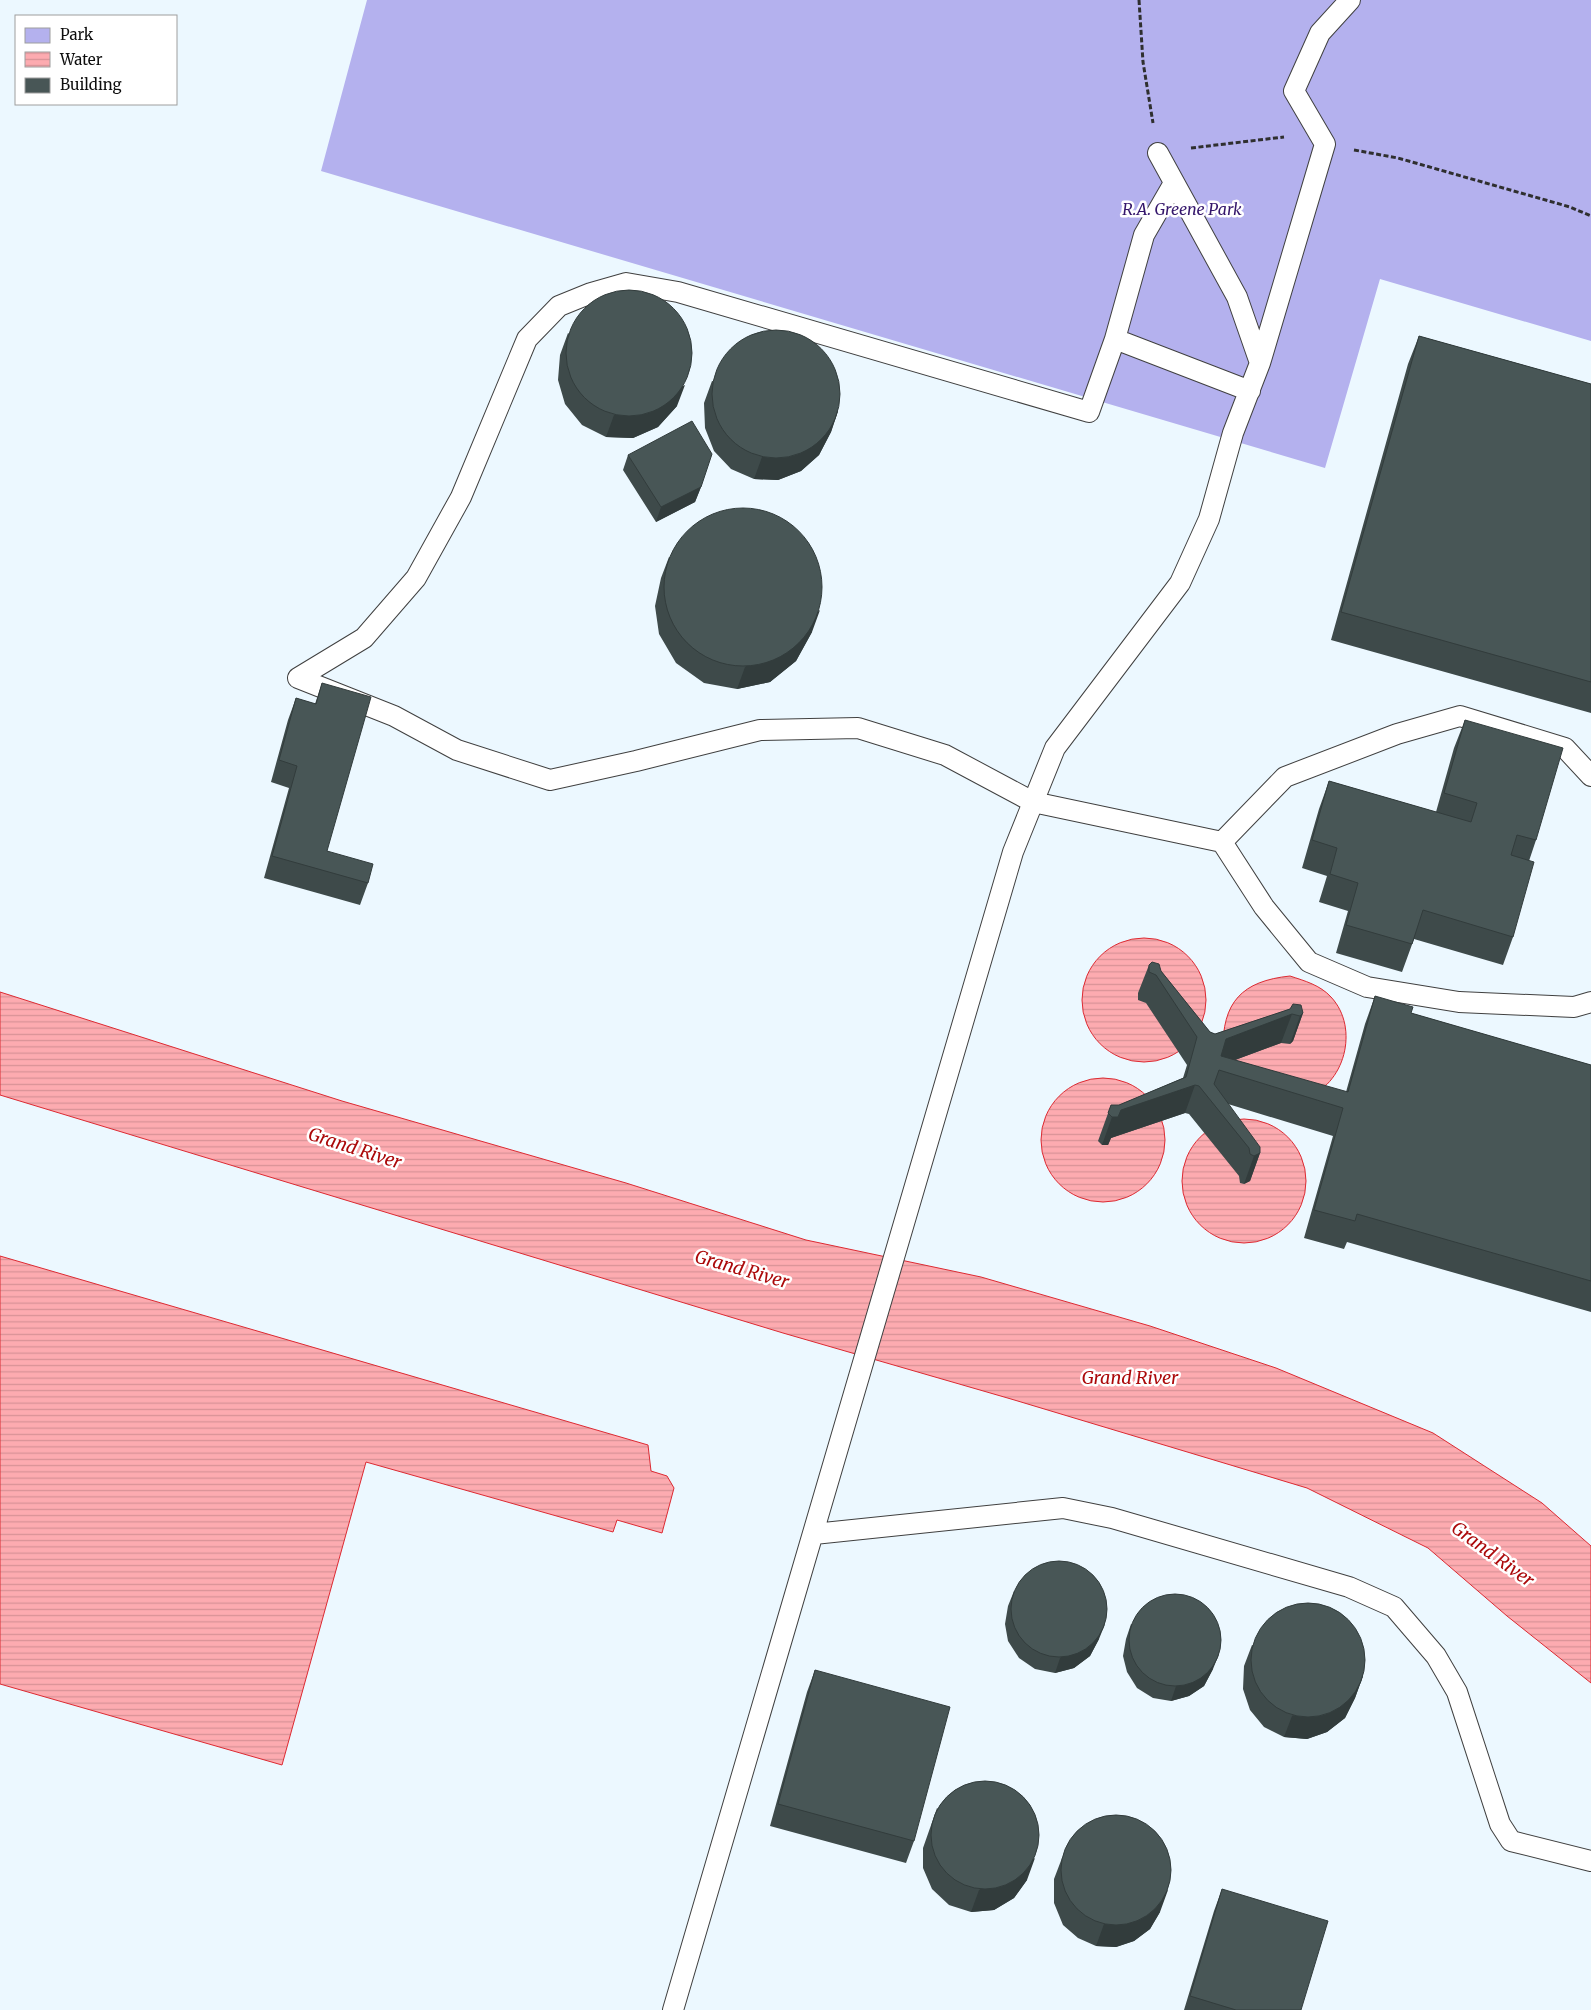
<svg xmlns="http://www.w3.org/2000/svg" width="1591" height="2010" viewBox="0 0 1591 2010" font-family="Merriweather,serif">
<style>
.green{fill:#b4b1ee}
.water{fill:url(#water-rules);stroke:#dc2a32}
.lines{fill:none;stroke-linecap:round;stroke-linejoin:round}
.service-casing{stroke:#404040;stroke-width:22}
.path{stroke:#2f2f2f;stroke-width:3;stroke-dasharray:5 2.5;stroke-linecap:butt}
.service{stroke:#fff;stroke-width:20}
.wall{fill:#3e4a4a}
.shaded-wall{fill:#323c3c}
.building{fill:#485656;stroke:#323c3c}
.labels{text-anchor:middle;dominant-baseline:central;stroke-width:5;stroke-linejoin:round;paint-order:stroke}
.park-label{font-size:16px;font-style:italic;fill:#34166b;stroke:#fff}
.water-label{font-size:18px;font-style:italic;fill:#ab090a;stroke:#fff}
</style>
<defs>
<pattern id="water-rules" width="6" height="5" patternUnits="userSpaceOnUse" patternTransform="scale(1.25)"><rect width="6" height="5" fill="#fdabb0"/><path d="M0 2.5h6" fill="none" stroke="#d89296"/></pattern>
</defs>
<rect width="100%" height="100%" fill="#ecf8ff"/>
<path class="green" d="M367,0h1224v341l-211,-62 -55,189 -1004,-297z"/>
<path class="water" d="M1082 1000a62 62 0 1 1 124 0a62 62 0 1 1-124 0Z
M1290,976c15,5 30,9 41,21 29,31 14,89 -27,101 -8,3 -19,2 -27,3l-54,-50c-1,-49 19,-70 67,-75z
M0,992l342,109 284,82 180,57 175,37 169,49 126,42 157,65 109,70 49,43v137l-84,-67 -79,-68 -121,-60 -296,-89 -228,-66 -783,-238z
M1041 1140a62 62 0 1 1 124 0a62 62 0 1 1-124 0Z
M1182 1181a62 62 0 1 1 124 0a62 62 0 1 1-124 0Z
M0,1256l648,189 3,26 16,5 7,12 -12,45 -45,-13 -4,12 -247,-70 -84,303 -282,-81z"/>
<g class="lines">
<defs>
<path id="service" d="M1174,183l-30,52 -29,104 135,52
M1115,339l-26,73 -411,-120 -52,-9 -35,10 -32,13 -32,33 -66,158 -45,81 -52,60 -66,40 96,38 63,34 93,30 86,-19 124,-31 98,-2 87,27 88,47 189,40 42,65 45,55 58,25 92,15 115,5 17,-5
M1260,363l65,-219 -31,-53 26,-58 30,-33
M1222,842l63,-65 112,-43 63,-18 105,32 26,28
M814,1534l249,-26 49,10 237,69 45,20 42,49 21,36 43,132 11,17 80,20
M673,2010l340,-1158 42,-104 125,-165 29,-64 24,-86 27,-70 -23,-66 -79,-144"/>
</defs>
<use href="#service" class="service-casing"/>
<path class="path" d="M1139,0l4,62 10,61
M1191,148l93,-11
M1354,150l44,8 172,49 21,9"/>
<use href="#service" class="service"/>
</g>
<path class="wall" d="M568,333l109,73 -19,21 -25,11 -27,-1 -24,-12 -17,-21 -7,-24 2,-25z
M1419,336l172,48v329l-260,-73 77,-276z
M712,381l126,30 -7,21 -12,23 -18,16 -23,9 -24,-1 -23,-10 -17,-18 -9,-23 -1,-25z
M628,455l73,32 -6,15 -39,20 -33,-52z
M669,557l143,75 -16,29 -26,21 -33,7 -33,-6 -28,-20 -17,-29 -4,-28 6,-28z
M322,683l5,168 41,32 -8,22 -96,-27 25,-90 -18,-6 17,-62 8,-22 19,6z
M1465,720l71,120 -7,21 -16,76 -10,28 -89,-26 -12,33 -66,-19 12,-42 -29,-9 8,-26 -25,-8 17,-59 10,-28 107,31 18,-64z
M1149,965l12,6 49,61 5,2 75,-25 13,4 -10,28 -3,3 -9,-1 -46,17 111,32 19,-68 10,-28 36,17 180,52v247l-244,-70 -3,7 -40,-11 29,-102 -105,-32 32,49 -10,28 -6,3 -4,-1 -1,-7 -50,-62 -4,-1 -74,25 -3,7h-6l-4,-4 13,-36h8l64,-27 4,-13 -41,-62 -8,-3v-7z
M1014,1591l85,48 -9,17 -16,12 -19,5 -20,-4 -16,-11 -11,-17 -3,-17 3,-18z
M1131,1624l82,45 -9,17 -15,10 -18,5 -18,-3 -16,-10 -10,-16 -4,-16 3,-17z
M1252,1645l111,31 -8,22 -10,20 -18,14 -20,7 -23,-2 -20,-10 -14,-17 -7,-21 1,-23z
M815,1670l99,171 -8,22 -136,-37 37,-134z
M937,1808l90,72 -13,18 -20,12 -23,2 -22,-7 -17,-16 -9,-21v-20z
M1062,1858l98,54 -10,17 -16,12 -18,6 -20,-1 -18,-8 -15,-13 -9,-22v-24z
M1222,1889l79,121h-117l30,-99z"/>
<path class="shaded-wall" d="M685,385l-8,21 -19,21 -25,11 -27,-1 8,-22z
M838,411l-7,21 -12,23 -18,16 -23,9 -24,-1 8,-22z
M701,487l-6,15 -39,20 5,-15z
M820,610l-8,22 -16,29 -26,21 -33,7 8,-22z
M1303,1013l-10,28 -3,3 10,-28z
M1292,1014l-11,29 -65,24 10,-28z
M1195,1085l-10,28 -74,25 -3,7h-6l10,-28 9,-7z
M1260,1153l-10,28 -6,3 10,-28z
M1105,1624l-6,15 -9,17 -16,12 -19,5 5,-15z
M1219,1654l-6,15 -9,17 -15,10 -18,5 5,-15z
M1363,1676l-8,22 -10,20 -18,14 -20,7 -23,-2 8,-21z
M1035,1858l-8,22 -13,18 -20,12 -23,2 8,-22z
M1168,1890l-8,22 -10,17 -16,12 -18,6 -20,-1 8,-22z"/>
<path class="building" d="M566 353a63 63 0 1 1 126 0a63 63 0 1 1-126 0Z
M712 394a64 64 0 1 1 128 0a64 64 0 1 1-128 0Z
M1419,336l172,48v298l-250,-70z
M692,421l20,33 -11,33 -40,20 -33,-52z
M664 587a79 79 0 1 1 158 0a79 79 0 1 1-158 0Z
M322,683l49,14 -44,154 46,13 -5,19 -96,-27 25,-90 -18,-6 17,-62 20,6z
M1465,720l98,28 -27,92 -19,-5 -6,20 23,7 -21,75 -90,-27 -11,34 -66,-19 12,-42 -28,-9 7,-26 -25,-8 17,-59 142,41 6,-19 -33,-10z
M1152,962l7,2 2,7 49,61 5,2 75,-25 3,-5 8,1 2,8 -3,3 -8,-2 -66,25 -5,17 127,36 27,-96 38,11 -2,6 180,52v216l-234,-67 -2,7 -41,-11 29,-102 -124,-38 -5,14 46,63v6l-6,3 -4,-2 -1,-6 -50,-62 -4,-1 -74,25 -3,7h-6l-4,-4 3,-8h8l67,-28 11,-40 -41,-62 -7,-3v-7z
M1011 1609a48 48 0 1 1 96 0a48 48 0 1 1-96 0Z
M1129 1640a46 46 0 1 1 92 0a46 46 0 1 1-92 0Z
M1251 1660a57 57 0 1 1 114 0a57 57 0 1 1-114 0Z
M815,1670l135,37 -36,134 -136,-37z
M931 1835a54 54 0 1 1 108 0a54 54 0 1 1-108 0Z
M1061 1870a55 55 0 1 1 110 0a55 55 0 1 1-110 0Z
M1222,1889l106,32 -27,89h-65l-46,-14z"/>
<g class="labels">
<g class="park-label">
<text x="1182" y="209">R.A. Greene Park</text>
</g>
<g class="water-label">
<text transform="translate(355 1148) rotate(18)">Grand River</text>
<text transform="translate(742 1269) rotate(16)">Grand River</text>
<text x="1130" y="1377">Grand River</text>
<text transform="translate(1493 1554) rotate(36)">Grand River</text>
</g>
</g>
<rect x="15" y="15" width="162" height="90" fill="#ffffff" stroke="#9e9e9e"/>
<rect x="25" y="28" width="25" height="15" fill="#b4b1ee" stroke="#9e9e9e"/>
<text x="60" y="40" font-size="15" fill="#0d0d0d">Park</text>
<rect x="25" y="52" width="25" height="15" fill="url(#water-rules)" stroke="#9e9e9e"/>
<text x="60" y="65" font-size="15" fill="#0d0d0d">Water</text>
<rect x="25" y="78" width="25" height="15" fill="#485656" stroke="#9e9e9e"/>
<text x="60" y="90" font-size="15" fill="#0d0d0d">Building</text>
</svg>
